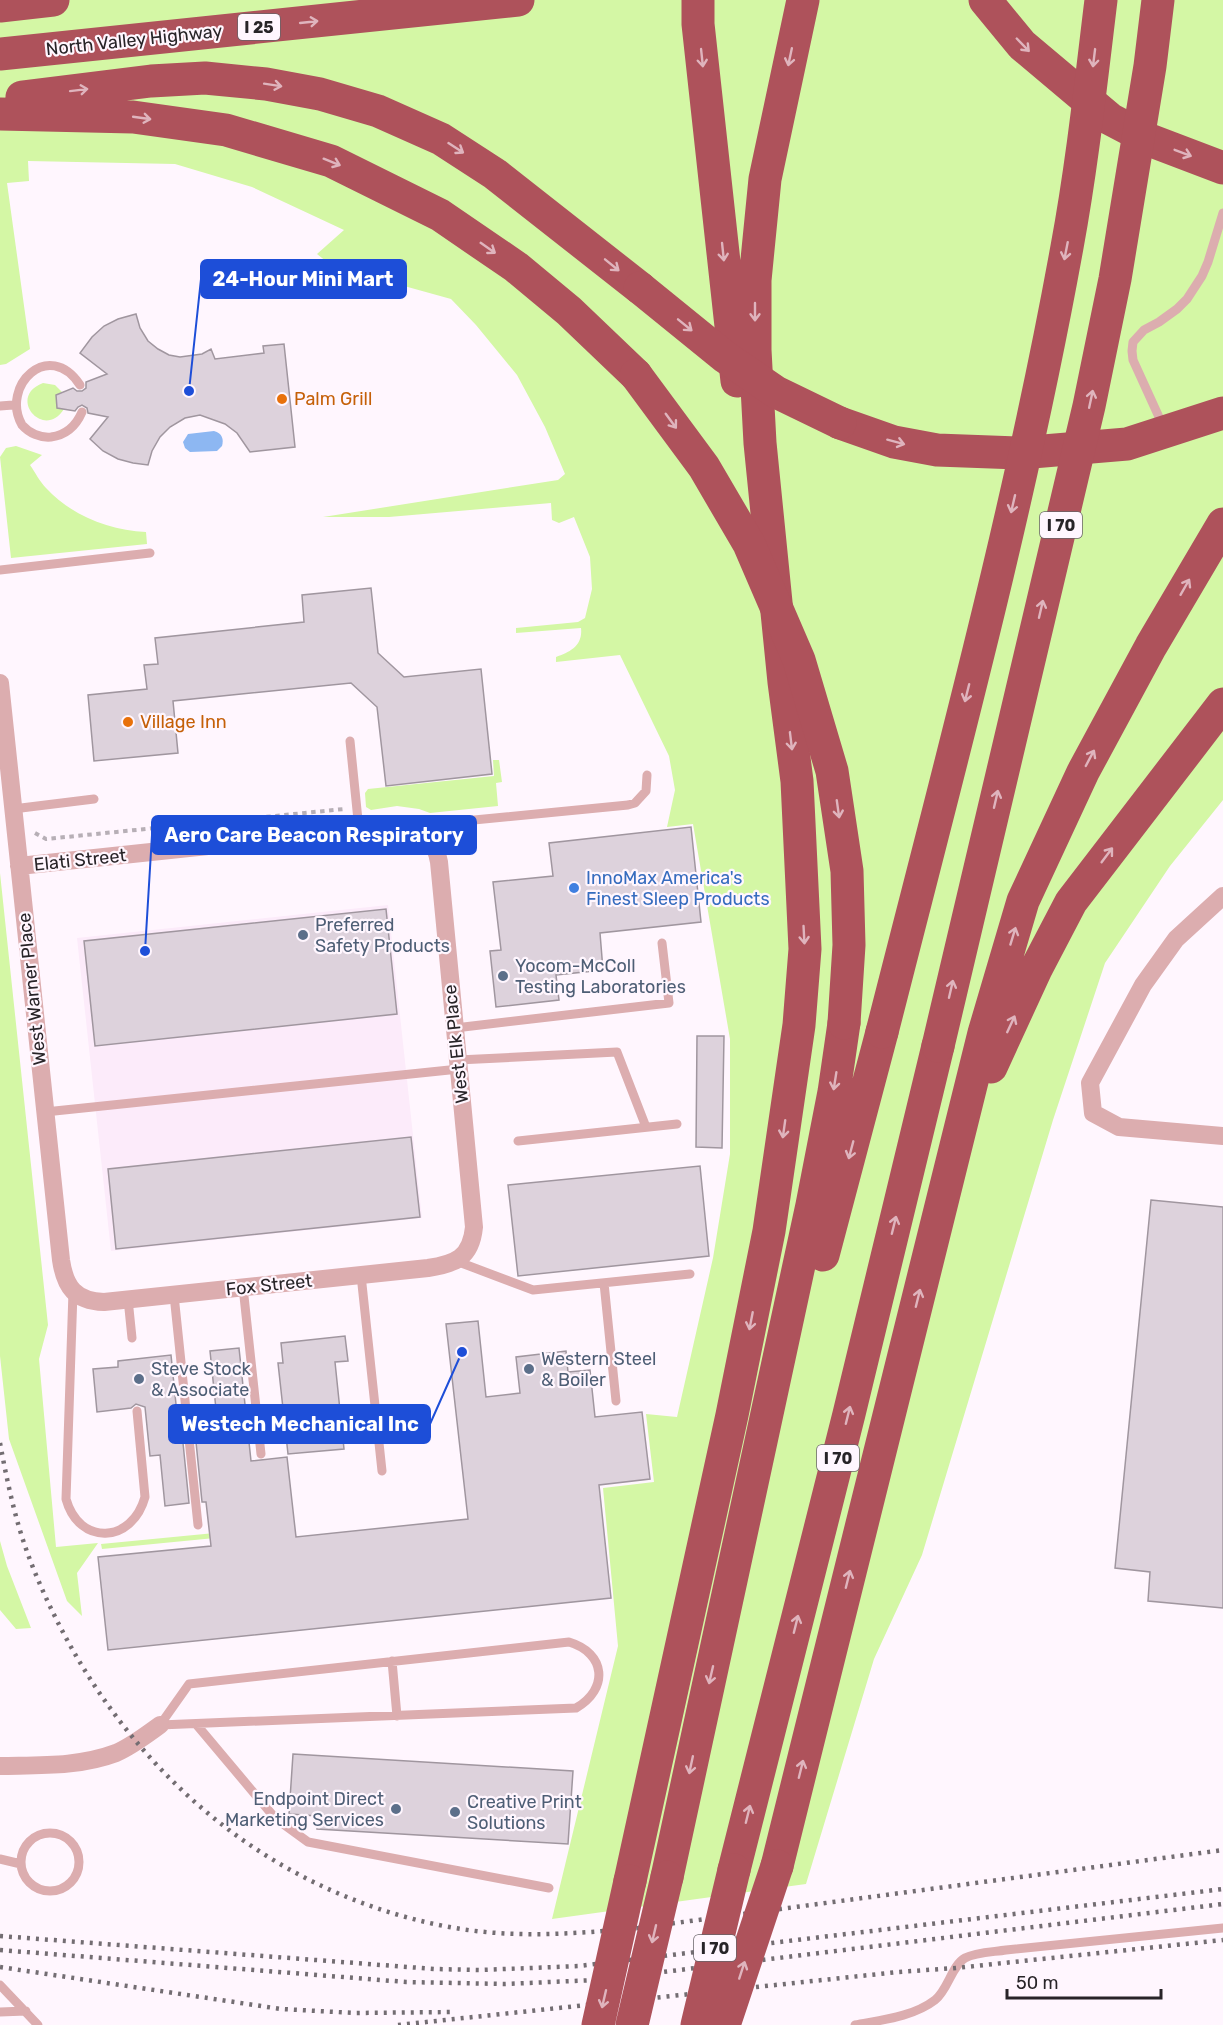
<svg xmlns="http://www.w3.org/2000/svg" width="1223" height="2025" viewBox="0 0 1223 2025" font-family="Rubik,sans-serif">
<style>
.built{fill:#fcebfa}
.green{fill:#d4f7a5}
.water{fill:#8db7f2}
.building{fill:#ddd2dc;stroke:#a0969f;stroke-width:1.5}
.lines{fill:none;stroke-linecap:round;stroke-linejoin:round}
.path{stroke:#b7afb6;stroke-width:4;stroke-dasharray:4.5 4.5;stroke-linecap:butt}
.lane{stroke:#dcadaf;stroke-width:9}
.street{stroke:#dcadaf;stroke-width:18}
.highway{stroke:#ae525b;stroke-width:33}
.rail{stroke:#736d72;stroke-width:4.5;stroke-dasharray:3 6;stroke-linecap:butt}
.highway-bridge{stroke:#ae525b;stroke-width:33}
.oneway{stroke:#dfb4bd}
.food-dot{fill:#e8710a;stroke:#fff6fe;stroke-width:2}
.shop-dot{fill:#3f7fe0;stroke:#fff6fe;stroke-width:2}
.service-dot{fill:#5c6f8a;stroke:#fff6fe;stroke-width:2}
.labels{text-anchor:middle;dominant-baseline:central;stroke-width:4.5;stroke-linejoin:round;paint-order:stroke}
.shield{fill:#fff6fe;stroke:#686368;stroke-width:1.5}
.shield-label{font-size:16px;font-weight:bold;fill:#282428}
.street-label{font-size:18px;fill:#282428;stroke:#fff6fe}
.food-label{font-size:18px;fill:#c56008;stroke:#fff6fe;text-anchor:start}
.shop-label{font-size:18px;fill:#366cbe;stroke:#fff6fe;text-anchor:start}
.service-label{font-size:18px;fill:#4e5e75;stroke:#fff6fe;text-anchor:start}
.leader{fill:none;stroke:#1d4ed8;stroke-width:2}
.callout-dot{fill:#1d4ed8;stroke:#fff6fe;stroke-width:2}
.callout{fill:#1d4ed8;stroke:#1d4ed8;stroke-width:2}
.callout-label{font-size:20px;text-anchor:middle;font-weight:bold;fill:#fff}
</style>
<rect width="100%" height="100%" fill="#fff6fe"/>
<path class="built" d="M388,905l34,313 -311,33 -34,-313z"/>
<path class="green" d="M0,0h1223v800l-53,66 -65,97 -52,157 -131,435 -48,104 -68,225 -254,35 66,-273 -15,-158 51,-6 -8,-68 31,3 36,-159 17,-104v-115l-37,-215 -26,3 8,-37 -6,-34 -49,-101 -64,7v-5c14,-5 27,-11 25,-29l-65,5v-5l62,-6 7,-4 7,-29 -2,-32 -16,-40 -15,6 -7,-3 -1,-17 -162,14h-66l235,-37 7,-6 -20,-47 -28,-52 -41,-50 -25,-26 -119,-33 -15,-12 27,-24 -92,-43 -77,-23 -147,-3 1,20 -22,2 23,166 -24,15 -6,1z
M43,383l12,2 7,7 -6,3 1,12 7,2c-20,32 -58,-12 -21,-26z
M16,446l26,9 -12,10c5,7 10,17 16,23 26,28 63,42 100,44l1,12 -136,14 -11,-101 6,-9z
M493,760h6l3,22 -6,1 2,23 -68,7 -11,-4 -22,-3 -26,4 -5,-3 -1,-14 3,-4 126,-13z
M0,873l48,452 -9,34 17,188 42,-4 -21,30 5,43 -15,-15 -58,-162 -9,-83z
M287,1526v5l-185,18 -1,-5z
M0,1541l7,25 24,62 -15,1 -16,-19z"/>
<path class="water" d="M214,431c8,2 10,8 8,15l-5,5 -27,1 -5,-4 -2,-6 5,-8z"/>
<path class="building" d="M136,314l4,14 8,13 10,8 11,6 11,2 22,-3 9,-5 4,10 49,-6 -1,-7 21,-2 11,103 -45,5 -13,-19 -12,-9 -25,-9 -15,3 -15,9 -10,10 -8,14 -4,14 -15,-2 -15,-4 -15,-8 -13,-12 18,-22 -20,-4 -1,-5 -5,-3 -4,2 -3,4 -18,-3 -1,-13 17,-7 4,3h5l4,-3v-6l21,-8 -27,-21 12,-16 12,-11 14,-7z
M371,588l7,65 26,24 77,-8 11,105 -106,12 -9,-79 -26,-24 -178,18 5,52 -84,8 -6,-66 59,-6 -3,-24 14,-1 -3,-26 149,-16 -2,-27z
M691,827l10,95 -101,11 3,37 -47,5 3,25 -63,7 -6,-56 11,-1 -8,-68 60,-6 -4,-33z
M386,909l11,105 -302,32 -11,-105z
M697,1036h27l-2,112 -26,-1z
M411,1137l9,80 -304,32 -8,-80z
M700,1166l9,90 -191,20 -10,-91z
M1151,1200l72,7v401l-75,-7 2,-29 -35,-4z
M478,1321l8,76 34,-4 -4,-36 50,-6 2,21 22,-2 5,47 47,-5 8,67 -51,6 12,113 -503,52 -10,-93 113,-11 -5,-44h-4l-8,-80 23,-3 -7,-68 29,-3 12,113 36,-4 9,80 172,-18 -22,-195z
M345,1336l3,25 -13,1 9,87 -56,5 -10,-91h5l-2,-20z
M171,1355l7,69 3,-1 8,80 -24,3 -5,-51 -10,1 -5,-49 -9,-3 -5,4 -34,4 -4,-43 25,-2v-6z
M293,1754l280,17 -5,73 -251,-15 1,-13 -29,-2z"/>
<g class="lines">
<path class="path" d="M35,833l11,6 298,-30"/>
<path class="lane" d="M80,385c-31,-47 -80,1 -58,40 7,8 18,13 29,12 15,-2 25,-11 31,-25
M0,406l13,-1
M1164,428l-31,-68 -1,-9 1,-9 11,-12 15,-8 18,-13 10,-10 15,-23 6,-14 15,-49
M0,570l150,-17
M350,741l9,89
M13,809l81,-10
M426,834l17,-11 185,-18 7,-2 11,-12 1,-16
M455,1028l214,-25 -7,-60
M458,1060l159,-8 29,75
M45,1112l414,-43
M518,1141l159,-17
M456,1261l77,29 157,-16
M361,1275l21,196
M604,1283l12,118
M243,1287l18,167
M73,1292l-7,207c13,47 66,45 79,-2l-8,-86
M174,1295l24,230
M128,1299l4,39
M569,1642c37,11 40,47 7,66l-416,17 29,-41z
M392,1661l5,55
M196,1724l79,94 33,24 241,46
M21 1862a29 29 0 1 1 58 0a29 29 0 1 1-58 0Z
M0,1859l21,5
M0,1985l38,40
M0,2012l26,-1
M855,2025c26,-5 58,-8 80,-25 13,-10 17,-35 30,-42 11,-6 29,-6 41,-8l217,-22"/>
<path class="street" d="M0,683l61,577c4,27 14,41 43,42l324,-34c27,-4 43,-10 46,-41l-35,-365c-4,-24 -19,-35 -42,-36l-378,40
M1223,896l-47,43 -33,46 -53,98 3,30 26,14 104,9
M0,1766c39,-1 79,1 116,-13 16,-7 30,-18 44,-28"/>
<path class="highway" d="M698,0v24l39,357
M985,0l37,45 88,74 42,22 71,27
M0,6l53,-6
M0,54l518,-54
M22,97l129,-16 54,-3 61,6 54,10 58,17 63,28 54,35 145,114
M0,114l133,3 93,13 105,31 109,54 76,52 53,44 67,64
M840,423l54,19 43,8 83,3 107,-9 96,-31
M991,1067l45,-98 35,-67 152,-198
M823,1255l59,-223
M777,1866l207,-833 39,-132 60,-129 68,-126 72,-122
M734,1870l115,-456 89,-368
M667,1877l145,-672 22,-113 10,-69
M630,1881l102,-466 37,-184 30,-206 6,-76 -8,-168 -13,-99 -24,-239 -5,-93v-70l10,-101 38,-179"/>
<path class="rail" d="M0,1443c8,43 17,86 34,127 73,180 217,318 410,356 65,13 128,8 194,2l585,-78
M0,1936l434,33 47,1 98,-4 644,-77
M0,1950l406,32 98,2 93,-4 626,-76
M0,1967l281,42 74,4 98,-1
M398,2025l500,-53 58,-4 267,-28"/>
<path class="highway-bridge" d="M640,288l85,69 51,35 64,31
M636,375l68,92 45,77 50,116 33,111 15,100 2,74 -5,78
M882,1032c66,-260 137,-520 185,-785 15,-81 24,-165 34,-247
M938,1046l151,-640 26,-127 35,-213 8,-66
M598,2025l32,-144
M632,2025l35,-148
M697,2025l37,-155
M724,2025l53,-159"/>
</g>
<defs><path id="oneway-shaft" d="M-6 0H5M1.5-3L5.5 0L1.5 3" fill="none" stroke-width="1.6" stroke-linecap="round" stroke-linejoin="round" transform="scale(1.5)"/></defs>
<g class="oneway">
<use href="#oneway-shaft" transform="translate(309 22) rotate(-6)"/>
<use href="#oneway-shaft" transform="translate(1023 45) rotate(46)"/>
<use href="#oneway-shaft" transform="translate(790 57) rotate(102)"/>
<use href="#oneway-shaft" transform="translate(702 58) rotate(84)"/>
<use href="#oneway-shaft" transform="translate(1094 58) rotate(97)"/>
<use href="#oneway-shaft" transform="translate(273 85) rotate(9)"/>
<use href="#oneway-shaft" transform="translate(79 90) rotate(-7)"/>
<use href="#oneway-shaft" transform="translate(142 118) rotate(8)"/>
<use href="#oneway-shaft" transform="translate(456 148) rotate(33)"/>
<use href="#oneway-shaft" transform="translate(1183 153) rotate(21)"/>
<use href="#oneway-shaft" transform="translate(332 162) rotate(22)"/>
<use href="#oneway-shaft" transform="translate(488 248) rotate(35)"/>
<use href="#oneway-shaft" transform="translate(1066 251) rotate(101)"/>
<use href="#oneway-shaft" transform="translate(723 252) rotate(84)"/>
<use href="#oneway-shaft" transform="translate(612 265) rotate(39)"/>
<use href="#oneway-shaft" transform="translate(755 312) rotate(90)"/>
<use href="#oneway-shaft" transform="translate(685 325) rotate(39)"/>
<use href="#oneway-shaft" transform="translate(1091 399) rotate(-78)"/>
<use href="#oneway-shaft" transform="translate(671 421) rotate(54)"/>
<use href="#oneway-shaft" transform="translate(896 442) rotate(15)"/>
<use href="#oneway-shaft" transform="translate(1013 504) rotate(103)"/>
<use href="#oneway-shaft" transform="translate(1185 587) rotate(-60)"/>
<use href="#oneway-shaft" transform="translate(1041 609) rotate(-77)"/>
<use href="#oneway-shaft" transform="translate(967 693) rotate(104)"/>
<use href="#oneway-shaft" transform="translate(791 741) rotate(83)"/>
<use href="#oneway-shaft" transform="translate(1090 758) rotate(-62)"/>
<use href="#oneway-shaft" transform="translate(996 799) rotate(-77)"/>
<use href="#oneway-shaft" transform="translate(838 809) rotate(82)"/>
<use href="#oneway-shaft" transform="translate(1107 855) rotate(-53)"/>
<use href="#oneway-shaft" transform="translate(804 935) rotate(87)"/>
<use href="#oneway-shaft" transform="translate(1013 936) rotate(-73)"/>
<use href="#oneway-shaft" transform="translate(951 989) rotate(-77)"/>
<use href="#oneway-shaft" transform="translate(1011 1024) rotate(-65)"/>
<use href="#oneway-shaft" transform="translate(835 1081) rotate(99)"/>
<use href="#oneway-shaft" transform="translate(784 1129) rotate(98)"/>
<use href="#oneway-shaft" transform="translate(851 1150) rotate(105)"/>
<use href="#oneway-shaft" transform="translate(894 1225) rotate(-76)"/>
<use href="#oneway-shaft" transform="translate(918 1298) rotate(-76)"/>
<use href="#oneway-shaft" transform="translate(751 1321) rotate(101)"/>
<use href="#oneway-shaft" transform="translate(848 1415) rotate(-76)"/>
<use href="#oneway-shaft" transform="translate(848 1579) rotate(-76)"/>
<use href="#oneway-shaft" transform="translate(796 1624) rotate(-76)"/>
<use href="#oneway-shaft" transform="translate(711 1675) rotate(103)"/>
<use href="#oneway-shaft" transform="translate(691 1765) rotate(102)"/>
<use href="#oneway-shaft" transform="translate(801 1769) rotate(-76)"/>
<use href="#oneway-shaft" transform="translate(748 1814) rotate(-76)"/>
<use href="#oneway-shaft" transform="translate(654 1934) rotate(103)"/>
<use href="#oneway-shaft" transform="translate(742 1970) rotate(-72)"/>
<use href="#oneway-shaft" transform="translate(604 1999) rotate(103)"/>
</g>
<g class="food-dot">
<circle cx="282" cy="399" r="6"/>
<circle cx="128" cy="722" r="6"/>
</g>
<circle class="shop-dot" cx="574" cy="888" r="6"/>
<g class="service-dot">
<circle cx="303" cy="935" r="6"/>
<circle cx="503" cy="976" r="6"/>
<circle cx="529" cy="1369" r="6"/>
<circle cx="139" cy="1379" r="6"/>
<circle cx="396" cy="1809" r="6"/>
<circle cx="455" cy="1812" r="6"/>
</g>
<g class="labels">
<g class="shield">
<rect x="238" y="14" width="42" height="26" rx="4.5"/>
<rect x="1040" y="512" width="42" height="26" rx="4.5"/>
<rect x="817" y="1445" width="42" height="26" rx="4.5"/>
<rect x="694" y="1935" width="42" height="26" rx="4.5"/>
</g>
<g class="shield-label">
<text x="259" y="27">I 25</text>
<text x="1061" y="525">I 70</text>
<text x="838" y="1458">I 70</text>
<text x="715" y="1948">I 70</text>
</g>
<g class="street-label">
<text transform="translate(134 40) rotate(-6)">North Valley Highway</text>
<text transform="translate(80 860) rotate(-6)">Elati Street</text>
<text transform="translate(32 989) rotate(-96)">West Warner Place</text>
<text transform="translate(456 1044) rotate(-96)">West Elk Place</text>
<text transform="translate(269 1285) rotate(-6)">Fox Street</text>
</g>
<g class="food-label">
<text x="294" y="399">Palm Grill</text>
<text x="140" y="722">Village Inn</text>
</g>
<g class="shop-label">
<text x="586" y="878">InnoMax America's<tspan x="586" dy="21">Finest Sleep Products</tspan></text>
</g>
<g class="service-label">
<text x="315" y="925">Preferred<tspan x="315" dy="21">Safety Products</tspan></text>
<text x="515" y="966">Yocom-McColl<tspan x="515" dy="21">Testing Laboratories</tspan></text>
<text x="541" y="1359">Western Steel<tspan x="541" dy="21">&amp; Boiler</tspan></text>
<text x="151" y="1369">Steve Stock<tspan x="151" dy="21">&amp; Associate</tspan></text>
<text x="384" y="1799" text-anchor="end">Endpoint Direct<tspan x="384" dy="21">Marketing Services</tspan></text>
<text x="467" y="1802">Creative Print<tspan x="467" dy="21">Solutions</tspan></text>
</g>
</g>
<path class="leader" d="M189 391L201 279M145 951L152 835M462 1352L430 1424"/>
<g class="callout-dot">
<circle cx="189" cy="391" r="6"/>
<circle cx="145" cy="951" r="6"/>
<circle cx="462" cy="1352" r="6"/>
</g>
<g class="callout">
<rect x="201" y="260" width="205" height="38" rx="6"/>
<rect x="152" y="816" width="324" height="38" rx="6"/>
<rect x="169" y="1405" width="261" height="38" rx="6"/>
</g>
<g class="callout-label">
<text x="303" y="286">24-Hour Mini Mart</text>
<text x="314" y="842">Aero Care Beacon Respiratory</text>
<text x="300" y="1431">Westech Mechanical Inc</text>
</g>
<path d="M1007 1989v9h154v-9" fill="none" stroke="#282428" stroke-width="3"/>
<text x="1016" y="1989" font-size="18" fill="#282428" stroke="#fff6fe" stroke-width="4.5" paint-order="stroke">50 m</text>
</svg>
